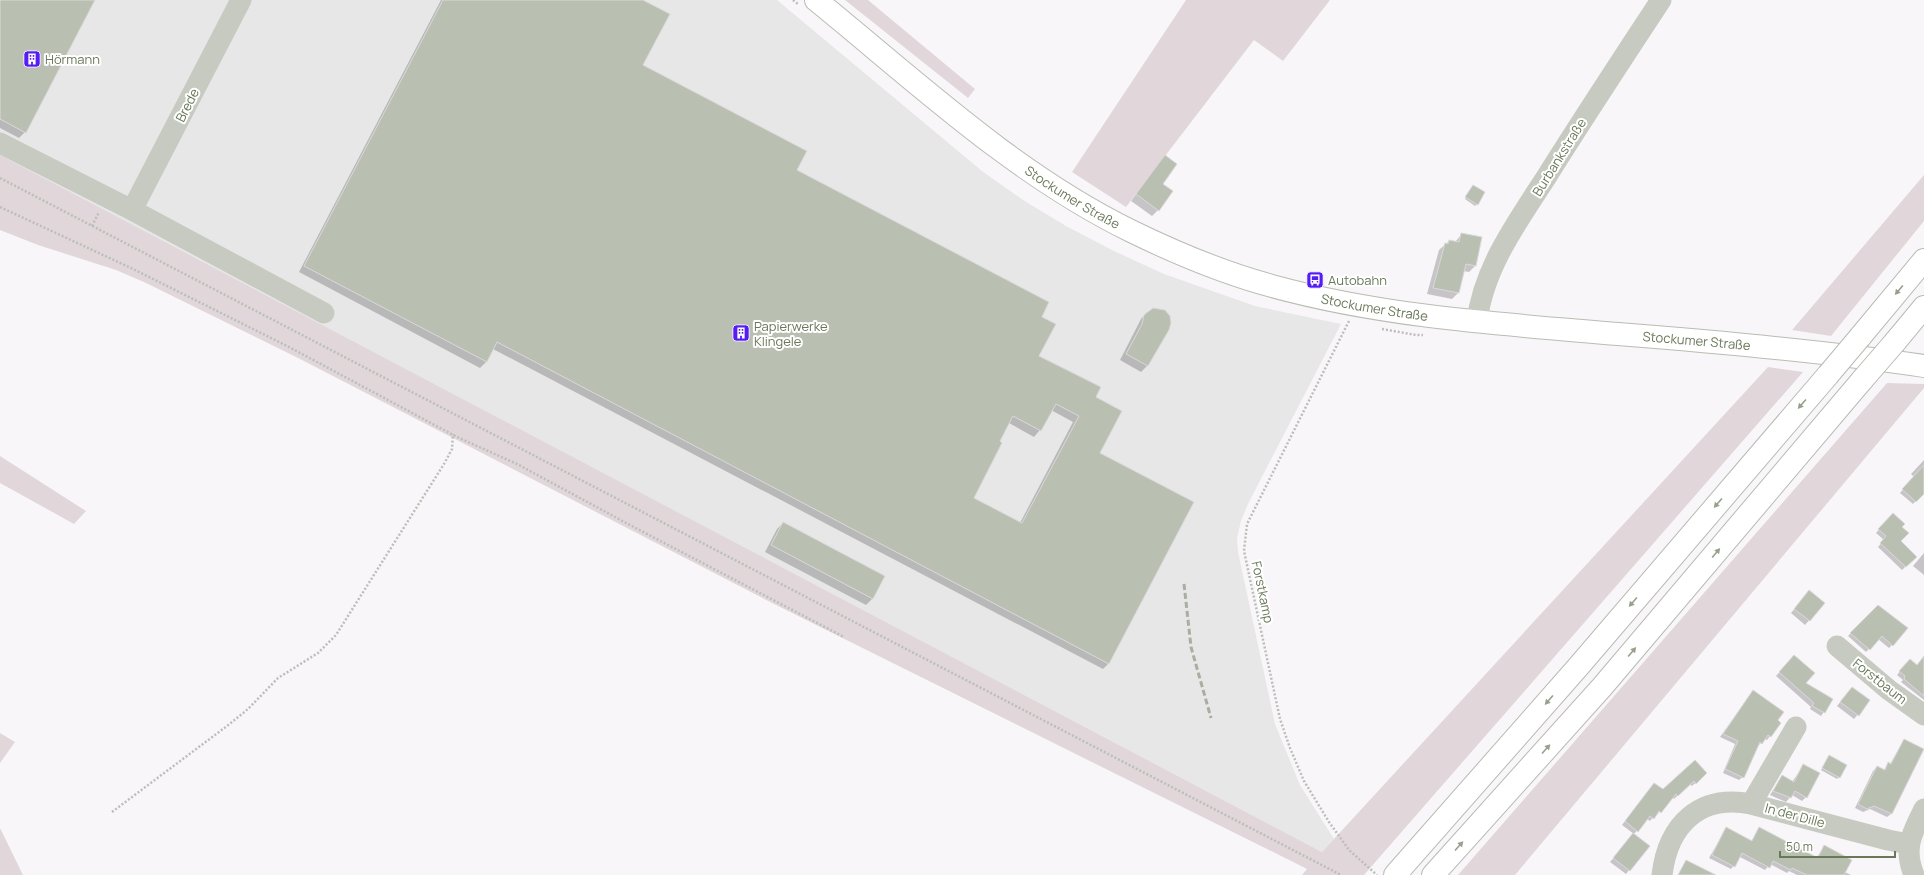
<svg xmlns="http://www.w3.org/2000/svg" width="1924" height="875" viewBox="0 0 1924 875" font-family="Manrope,sans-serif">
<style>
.built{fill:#e8e7e7}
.green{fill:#e1d7da}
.shadow{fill:#0003;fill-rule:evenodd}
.building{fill:#b9c0b1;stroke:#dbd8db;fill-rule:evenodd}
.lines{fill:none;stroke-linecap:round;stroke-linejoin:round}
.major-casing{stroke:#b8bdb2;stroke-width:24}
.highway-casing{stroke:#b7bcb2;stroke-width:24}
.path{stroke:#bbbfb7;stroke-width:2.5;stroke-dasharray:2 2;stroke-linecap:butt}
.minor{stroke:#c6cac1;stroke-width:21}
.major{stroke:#fff;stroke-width:22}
.highway{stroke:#fff;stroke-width:22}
.rail{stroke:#a8afa0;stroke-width:3;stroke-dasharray:6 3;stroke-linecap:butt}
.highway-bridge-casing{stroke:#b7bcb2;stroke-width:24;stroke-linecap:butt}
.highway-bridge{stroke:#fff;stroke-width:22}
.oneway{fill:#96a08a}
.labels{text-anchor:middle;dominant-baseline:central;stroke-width:4;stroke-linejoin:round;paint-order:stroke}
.poi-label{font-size:13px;fill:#697858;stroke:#fff;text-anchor:start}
.street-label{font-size:13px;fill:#697858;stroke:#fff}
</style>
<rect width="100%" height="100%" fill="#f9f6f9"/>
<path class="built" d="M0,0h777l205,171 41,29 43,26 48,25 50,23 91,32 86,18 -93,180 -7,17 -4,17 1,14 37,172 25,61 34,54 -12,13 -1322,-696z"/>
<path class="green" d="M845,0h23l107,89 -7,9z
M1186,0h144l-47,61 -29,-21 -128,167 -54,-35z
M0,155l1322,697 446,-485 35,5 -439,503h-62l5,-6 -533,-265 -474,-245 -154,-76 -30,-13 -78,-25 -38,-15z
M1924,175v46l-93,115 -39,-6z
M1887,383l37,1v4l-409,487h-57z
M0,456l86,55 -12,13 -74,-41z
M0,733l15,9 -15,21z
M0,828l23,47h-23z"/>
<path class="shadow" d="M0,0h94l-69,132 -6,6 -19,-10z
M441,0h200l1,65 154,105 244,147 -2,39 57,41 14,266 -6,6 -610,-320 -7,13 -6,6 -181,-96zM1051,410l22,12 -53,101 -48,-25 37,-75 25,14 6,-7z
M1165,156l-7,54 -6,6 -21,-15z
M1473,186l4,18 -2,2 -10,-7z
M1462,234l13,32 -6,6 -6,-1 -5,22 -6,6 -25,-5 12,-44 10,-9 6,1z
M1157,309l10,5 3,12 -23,40 -6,6 -21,-12 21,-41 6,-7z
M1924,460v32l-11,12 -13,-11 14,-16 -3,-3z
M1893,514l8,13 -1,14 15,16 -13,13 -24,-23 6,-7 -8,-7z
M783,523l101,53 -12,23 -6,6 -101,-53 12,-23z
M1924,553v22l-11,-9z
M1806,595l18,8 -19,22 -14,-12z
M1878,606l14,39 -3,3 -11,-9 -12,13 -18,-16z
M1924,657v43l-23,-18 2,-2 -6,-5 9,-11 11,2z
M1791,659l13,25 28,16 -11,16 -11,-7 1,-2 -35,-31z
M1848,692l21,9 -15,18 -17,-13z
M1750,695l27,26 -7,15 -3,4 -2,-1 -7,7 -15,31 -4,3 -16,-7 12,-29 -15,-7z
M1904,740l19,9 -32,65 -4,3 -17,-8 -7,3 -8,-4 18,-37 4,-4 6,4 6,-8 1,1z
M1828,758l11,19 -2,2 -16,-9z
M1804,765l2,32 -4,4 -10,-6 -6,7 -16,-7 12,-19 10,6z
M1706,773l-14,13 -2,-2 -16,15 -2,-3 -15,19 -1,-1 -6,7 -3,-2 -13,15 -5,36 -3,4 -16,-12 24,-28 -12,-9 29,-38 12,4z
M1759,828l57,31 8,-13 21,26 6,3h-54l-8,-4 -2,2 -17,-9 -5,6 -25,-13 -9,12 -22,-11 17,-29 25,13z"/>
<path class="building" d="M0,0h95l-69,133 -26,-14z
M443,0h200l27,14 -27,51 164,86 -10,19 252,132 -7,15 14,7 -17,32 62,31 -5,10 26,14 -22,42 94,49 -85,162 -612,-322 -10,20 -183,-96zM1056,404l23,12 -57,107 -48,-25 28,-55 -2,-2 13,-25 28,15z
M1165,155l12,9 -14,20 10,7 -14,20 -23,-17z
M1473,185l12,7 -7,13 -13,-8z
M1461,233l21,4 -6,29 -10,-2 -7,29 -26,-5 12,-45 3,1 1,-4 10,2z
M1153,308l12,2 5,6 1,7 -2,7 -21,36 -22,-12 16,-30 2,-9z
M1924,465v29l-8,8 -14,-13z
M1893,513l12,11 -3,3 7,6 -8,8 16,16 -11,10 -26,-24 6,-7 -8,-7z
M783,522l102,54 -12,23 -102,-54z
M1809,590l16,13 -15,18 -16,-12z
M1878,605l30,23 -15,18 -11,-10 -12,14 -20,-17z
M1794,655l21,18 -9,10 27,16 -8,14 -13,-7 2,-3 -35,-31z
M1924,656v40l-20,-17 1,-3 -6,-5 11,-12 7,6z
M1852,687l18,13 -11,16 -19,-14z
M1753,690l31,22 -6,8 3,3 -10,14 -3,-2 -6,9 -2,-2 -16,36 -19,-9 13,-28 -15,-7z
M1904,739l20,10 -32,65 -18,-8 -7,3 -9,-5 19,-38 8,4 3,-8 3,2z
M1829,755l18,10 -7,13 -18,-10z
M1695,760l12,13 -11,11 -2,-3 -16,15 -2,-2 -15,19 -2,-2 -5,8 -4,-3 -12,16 -13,-11 29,-38 9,6z
M1803,764l17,9 -13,25 -12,-7 -4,7 -18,-7 9,-16 12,7z
M1726,827l26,14 7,-14 59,31 6,-13 28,15 -8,15h-37l-15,-7 -1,2 -18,-9 -3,7 -28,-15 -7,14 -23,-12z
M1633,833l17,13 -20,25 -17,-13z
M1686,860l30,15h-38z"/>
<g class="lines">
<defs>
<g id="major">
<path id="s1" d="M816,0c101,82 197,173 315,231 45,22 93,42 141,55 113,31 230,38 346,48 102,8 205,17 306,32"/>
</g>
<path id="highway" d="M1860,337l64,-77
M1895,342l29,-35
M1395,875l183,-208 250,-292
M1433,875l169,-188 261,-308"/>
</defs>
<use href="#major" class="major-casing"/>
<use href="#highway" class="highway-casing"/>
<path class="path" d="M793,0l6,5
M0,178l1341,697
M0,207l131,61 158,79 168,90 60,27 111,60 216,113
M92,226l7,-14
M1349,321l-102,203 -3,27 36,168 10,29 14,33 25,41 20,28 28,25
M1382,329l34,6h7
M112,812l115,-86 21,-17 30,-31 40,-25 18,-18 108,-171 8,-15 1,-15"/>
<path class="minor" d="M0,143l132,67 109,-210
M132,210l192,103
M1477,322c6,-54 41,-101 70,-146 37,-59 76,-118 114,-176
M1837,646l52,44 35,25
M1751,804l45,-77
M1662,875c6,-50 37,-81 89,-71l137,36 20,4
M1914,875c-11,-27 -2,-42 10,-66"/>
<use href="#major" class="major"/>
<use href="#highway" class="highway"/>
<path class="rail" d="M1184,584l7,63 20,71"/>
<defs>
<path id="highway-bridge" d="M1828,375l32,-38
M1863,379l32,-37"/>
</defs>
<use href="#highway-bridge" class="highway-bridge-casing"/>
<use href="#highway-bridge" class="highway-bridge"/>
</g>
<defs><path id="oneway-solid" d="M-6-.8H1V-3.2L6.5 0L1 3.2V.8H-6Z"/></defs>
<g class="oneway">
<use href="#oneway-solid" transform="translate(1899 290) rotate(130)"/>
<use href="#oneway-solid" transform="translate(1802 404) rotate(131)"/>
<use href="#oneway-solid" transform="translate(1718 503) rotate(131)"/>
<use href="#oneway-solid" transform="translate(1716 553) rotate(-50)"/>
<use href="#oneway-solid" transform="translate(1633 602) rotate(131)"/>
<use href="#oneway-solid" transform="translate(1632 652) rotate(-50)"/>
<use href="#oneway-solid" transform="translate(1549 700) rotate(131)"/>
<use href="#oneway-solid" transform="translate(1546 749) rotate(-48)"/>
<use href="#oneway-solid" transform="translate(1459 846) rotate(-48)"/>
</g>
<defs>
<symbol id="building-square" viewBox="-11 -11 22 22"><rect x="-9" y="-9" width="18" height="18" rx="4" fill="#561df2" stroke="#fff"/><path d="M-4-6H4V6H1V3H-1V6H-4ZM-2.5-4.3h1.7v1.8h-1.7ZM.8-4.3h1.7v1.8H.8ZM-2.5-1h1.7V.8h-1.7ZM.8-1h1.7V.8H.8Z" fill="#fff"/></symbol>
<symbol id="bus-square" viewBox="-11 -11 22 22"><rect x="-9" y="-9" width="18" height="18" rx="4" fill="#561df2" stroke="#fff"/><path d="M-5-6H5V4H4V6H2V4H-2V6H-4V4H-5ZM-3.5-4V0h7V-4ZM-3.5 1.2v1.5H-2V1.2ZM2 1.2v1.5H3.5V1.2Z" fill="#fff"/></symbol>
</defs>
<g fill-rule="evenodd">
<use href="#building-square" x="22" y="49" width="20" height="20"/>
<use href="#bus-square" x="1305" y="270" width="20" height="20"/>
<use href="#building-square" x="731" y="323" width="20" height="20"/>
</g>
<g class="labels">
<g class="poi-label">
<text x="45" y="59">Hörmann</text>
<text x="1328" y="280">Autobahn</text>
<text x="754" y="326">Papierwerke<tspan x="754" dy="15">Klingele</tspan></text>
</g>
<g class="street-label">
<text transform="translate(187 105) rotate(-63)">Brede</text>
<text transform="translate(1559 157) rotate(-58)">Burbankstraße</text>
<text stroke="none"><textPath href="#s1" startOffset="324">Stockumer Straße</textPath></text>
<text stroke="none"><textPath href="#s1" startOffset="648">Stockumer Straße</textPath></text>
<text stroke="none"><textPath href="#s1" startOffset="972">Stockumer Straße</textPath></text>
<text transform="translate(1263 592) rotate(78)">Forstkamp</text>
<text transform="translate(1880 681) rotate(38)">Forstbaum</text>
<text transform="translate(1795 815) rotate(15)">In der Dille</text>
</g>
</g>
<path d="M1780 851v6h115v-6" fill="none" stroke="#697858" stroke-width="2"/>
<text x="1786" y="851" font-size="12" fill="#697858" stroke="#ffffff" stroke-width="3" paint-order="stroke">50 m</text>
</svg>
